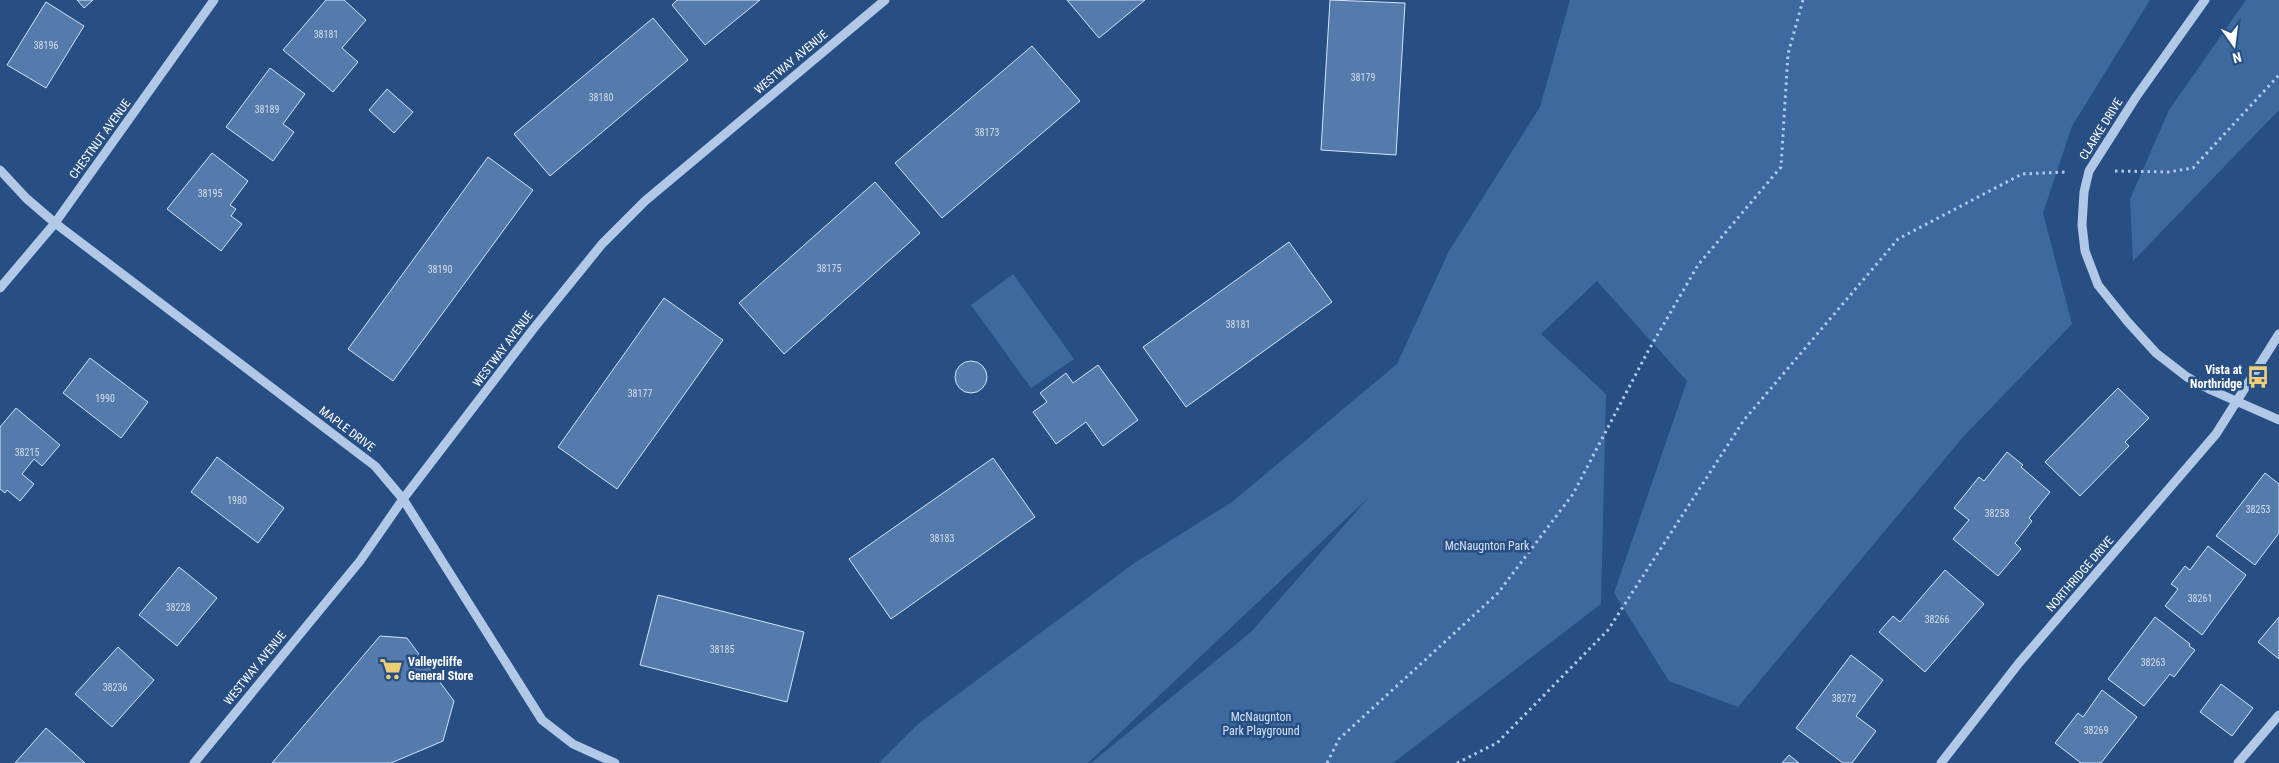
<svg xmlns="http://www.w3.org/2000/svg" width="2279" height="763" viewBox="0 0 2279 763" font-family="'Roboto Condensed',sans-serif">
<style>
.green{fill:#3d69a0}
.building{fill:#557bad;stroke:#d5e3f6}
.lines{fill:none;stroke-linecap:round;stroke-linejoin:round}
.path{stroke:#b1c9e7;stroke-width:3;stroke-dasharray:2.5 4;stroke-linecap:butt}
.minor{stroke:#b1c9e7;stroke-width:9}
.labels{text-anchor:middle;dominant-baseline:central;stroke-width:5;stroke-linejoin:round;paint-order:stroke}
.number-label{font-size:10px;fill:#d4deea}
.street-label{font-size:12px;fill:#fff;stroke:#284f83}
.poi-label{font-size:12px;font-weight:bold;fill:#fff;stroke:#284f83;text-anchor:end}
.park-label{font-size:12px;fill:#d5e3f6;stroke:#284f83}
</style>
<rect width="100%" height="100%" fill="#284f83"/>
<path class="green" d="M1570,0h580l-78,126 -29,87 29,111 -109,113 -225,270 -69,-26 -55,-88 73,-212 -90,-100 -56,53 65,60 -5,210 -208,159h-302l160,-131 118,-135 -281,266h-209l39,-39 215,-160 99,-62 165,-138 52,-113 91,-144z
M2246,0h33v110l-146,151 -3,-62 39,-89z
M1013,274l61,85 -43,29 -60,-83z"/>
<path class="building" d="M77,0h16l-9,8z
M326,0h18l22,20 -24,28 16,14 -25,30 -50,-42z
M677,0h83l-55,45 -33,-40z
M1067,0h78l-46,38z
M1330,0l75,3 -9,152 -75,-5z
M46,2l38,24 -38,62 -39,-23z
M653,18l35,42 -138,116 -36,-42z
M1032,46l48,55 -138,117 -47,-55z
M270,68l35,26 -22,30 11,8 -21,29 -47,-34z
M387,89l26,23 -19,21 -25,-23z
M212,153l36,28 -18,24 6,4 -5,7 11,8 -21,27 -54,-42z
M488,157l45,33 -140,191 -45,-32z
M875,182l45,51 -136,121 -45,-51z
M1289,242l43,60 -146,105 -43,-60z
M664,298l59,42 -106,149 -59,-42z
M90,358l58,44 -27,36 -58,-45z
M955 377a16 16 0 1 1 32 0a16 16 0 1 1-32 0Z
M1098,365l40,55 -35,26 -17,-24 -30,22 -23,-32 14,-10 -7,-9 26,-20 7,10z
M2118,388l31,30 -24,24 4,4 -49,50 -35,-34z
M16,408l44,37 -18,21 -8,-7 -12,15 12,10 -14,17 -13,-11 -2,3 -5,-4v-62z
M2007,452l16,13 -2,2 29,25 -21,26 3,3 -17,22 6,6 -23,27 -45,-37 16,-19 -15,-12 25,-31 5,4z
M217,457l67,51 -26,35 -67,-51z
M993,458l42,59 -144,102 -42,-60z
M2265,473l14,11v49l-24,32 -39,-29z
M2208,546l38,29 -44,60 -37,-29 13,-17 -7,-5 14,-18 5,4z
M179,567l38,31 -40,48 -38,-31z
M1945,570l39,34 -59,68 -46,-40 14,-16 7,6z
M658,595l146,37 -17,70 -147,-37z
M2155,617l35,27 -1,2 6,4 -21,27 -4,-3 -26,32 -36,-27z
M2279,617v42l-21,-17z
M380,636l27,2 47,63 -11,40 -52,22h-119z
M118,647l36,33 -42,47 -37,-33z
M1851,655l32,25 -27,36 20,15 -24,32h-9l-47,-35z
M2221,684l32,24 -21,28 -32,-24z
M2102,690l35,27 -36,46h-20l-26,-20 23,-30 5,4z
M46,728l39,35h-70z
M1789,755l10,8h-17z"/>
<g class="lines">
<path class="path" d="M2115,171l53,1 25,-4 86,-93
M1327,763l12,-24 159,-146 75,-99 74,-141 51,-88 83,-98 7,-113 15,-54
M1457,763l40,-20 111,-113 136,-210 154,-181 124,-65 44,-2"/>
<path class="minor" d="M2205,0l-69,97 -47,74 -5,21 -2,33 3,26 13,34 29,36 29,32 31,24 24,13 68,30
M0,170l26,28 29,25 320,243 28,33 139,221 31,24 42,19
M0,288l55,-65 159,-223
M194,763l166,-202 43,-62 131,-171 68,-84 43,-43 240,-201
M1941,763l78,-100 197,-229 63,-100
M2238,763l41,-48"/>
</g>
<defs>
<symbol id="bus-bare" viewBox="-9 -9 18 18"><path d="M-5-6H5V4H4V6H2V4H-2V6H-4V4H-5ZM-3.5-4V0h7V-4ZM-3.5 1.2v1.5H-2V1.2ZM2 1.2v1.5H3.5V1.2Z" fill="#eecd78" stroke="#284f83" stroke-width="2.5" paint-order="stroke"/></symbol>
<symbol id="supermarket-bare" viewBox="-9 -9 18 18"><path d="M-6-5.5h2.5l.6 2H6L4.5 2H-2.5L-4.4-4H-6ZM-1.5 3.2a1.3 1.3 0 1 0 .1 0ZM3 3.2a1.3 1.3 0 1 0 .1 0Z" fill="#eecd78" stroke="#284f83" stroke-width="2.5" paint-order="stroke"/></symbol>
</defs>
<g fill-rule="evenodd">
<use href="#bus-bare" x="2242" y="361" width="32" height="32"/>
<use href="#supermarket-bare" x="375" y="653" width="32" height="32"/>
</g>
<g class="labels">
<g class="number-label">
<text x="326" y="34">38181</text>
<text x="46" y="45">38196</text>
<text x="1363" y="77">38179</text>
<text x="601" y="97">38180</text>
<text x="267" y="109">38189</text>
<text x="987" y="132">38173</text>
<text x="210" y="193">38195</text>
<text x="829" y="268">38175</text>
<text x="440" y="269">38190</text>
<text x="1238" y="324">38181</text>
<text x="640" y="393">38177</text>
<text x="105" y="398">1990</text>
<text x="27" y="452">38215</text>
<text x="237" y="500">1980</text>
<text x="2258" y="509">38253</text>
<text x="1997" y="513">38258</text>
<text x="942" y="538">38183</text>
<text x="2200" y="598">38261</text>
<text x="178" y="607">38228</text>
<text x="1937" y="619">38266</text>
<text x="722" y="649">38185</text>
<text x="2153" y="662">38263</text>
<text x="115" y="687">38236</text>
<text x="1844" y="698">38272</text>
<text x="2096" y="730">38269</text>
</g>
<g class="street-label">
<text transform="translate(791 62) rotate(-40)">WESTWAY AVENUE</text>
<text transform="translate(2101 129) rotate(-58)">CLARKE DRIVE</text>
<text transform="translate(100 139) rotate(-54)">CHESTNUT AVENUE</text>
<text transform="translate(503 349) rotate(-53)">WESTWAY AVENUE</text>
<text transform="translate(347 429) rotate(37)">MAPLE DRIVE</text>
<text transform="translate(2080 574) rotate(-49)">NORTHRIDGE DRIVE</text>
<text transform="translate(255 668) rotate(-51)">WESTWAY AVENUE</text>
</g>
<g class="poi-label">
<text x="2242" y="370">Vista at<tspan x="2242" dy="14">Northridge</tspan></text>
<text x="408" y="662" text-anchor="start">Valleycliffe<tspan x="408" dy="14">General Store</tspan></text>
</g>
<g class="park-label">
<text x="1487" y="546">McNaugnton Park</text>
<text x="1261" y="717">McNaugnton<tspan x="1261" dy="14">Park Playground</tspan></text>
</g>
</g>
<g transform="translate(2234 45) rotate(166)" stroke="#284f83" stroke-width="4" paint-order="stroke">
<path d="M0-4L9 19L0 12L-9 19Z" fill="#ffffff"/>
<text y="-8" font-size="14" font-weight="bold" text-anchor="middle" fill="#ffffff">N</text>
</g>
</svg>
